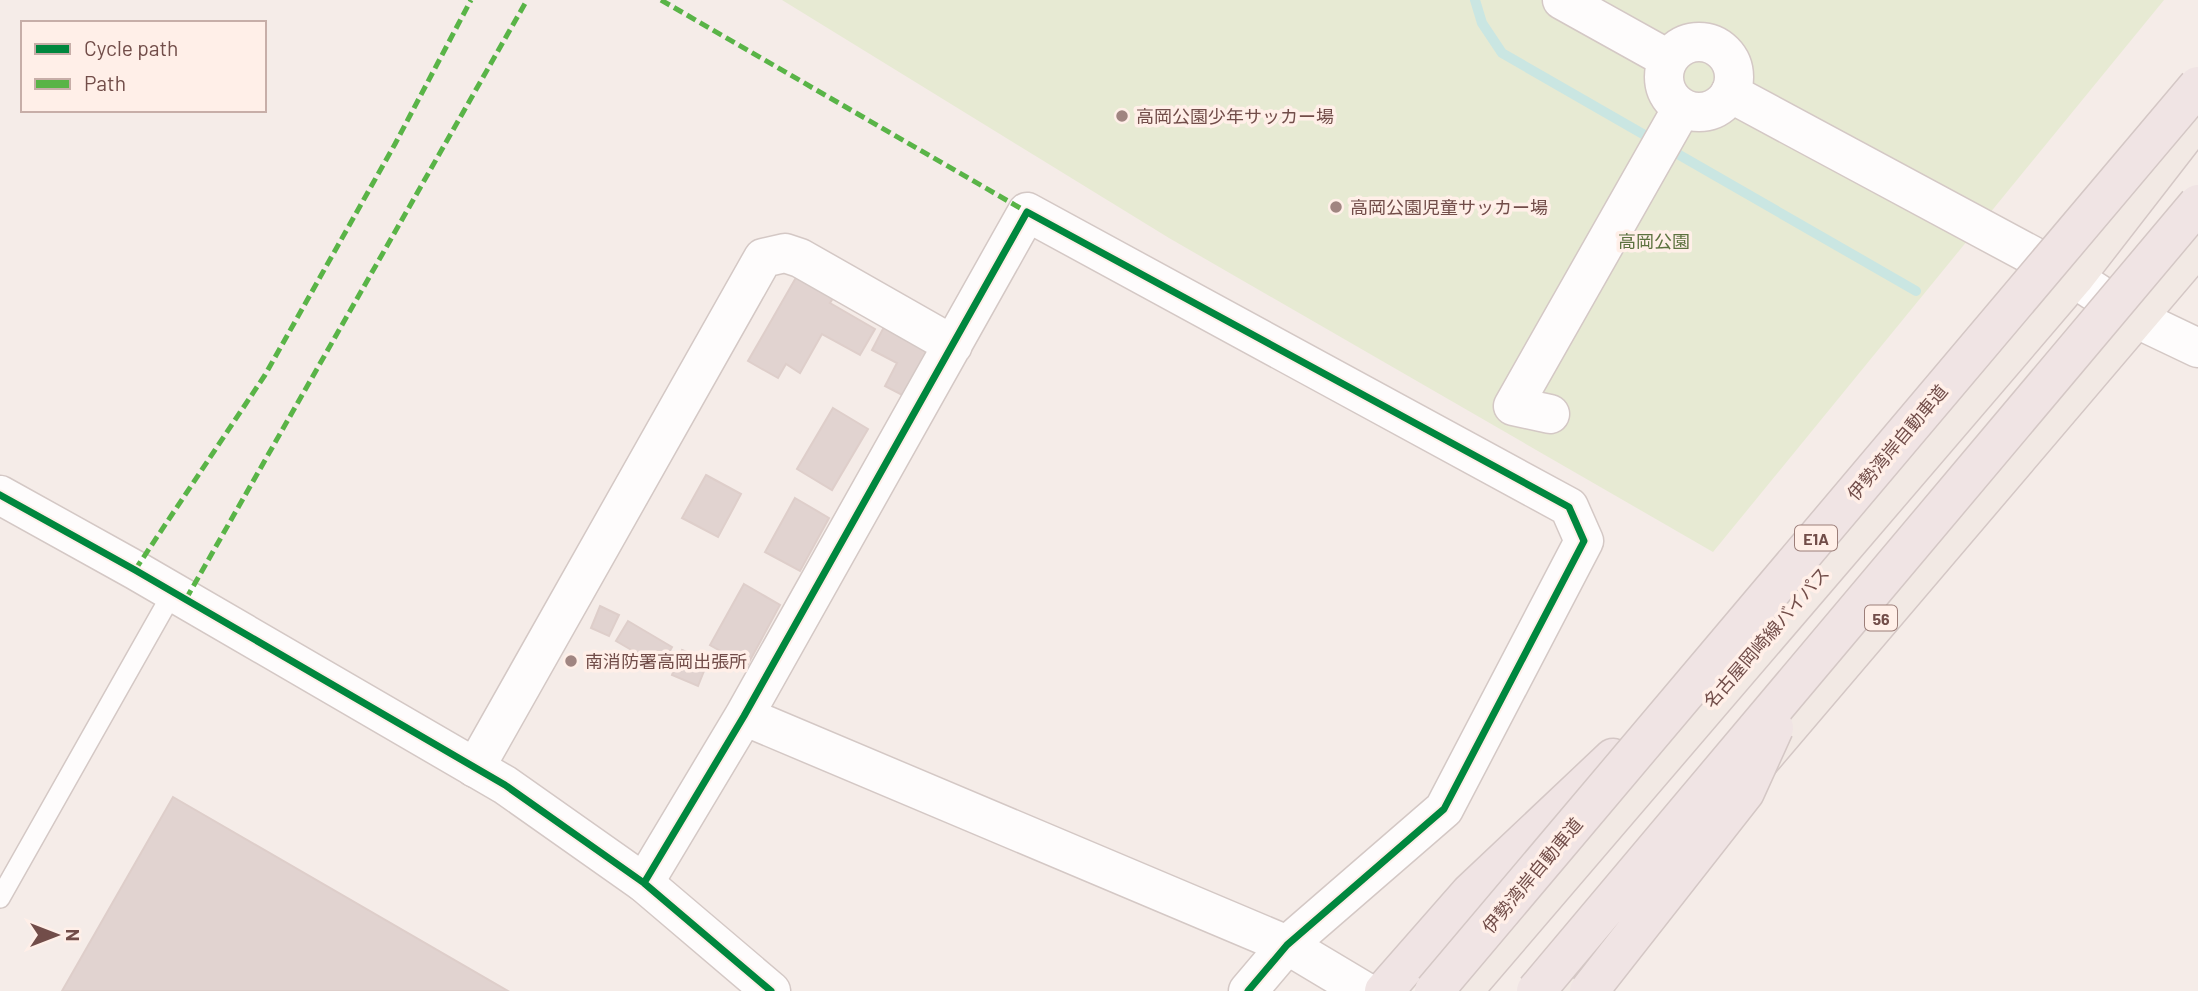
<svg xmlns="http://www.w3.org/2000/svg" width="2198" height="991" viewBox="0 0 2198 991" font-family="Barlow,'Noto Sans JP',sans-serif">
<style>
.green{fill:#e7ead3}
.lines{fill:none;stroke-linecap:round;stroke-linejoin:round}
.stream{stroke:#cae6e2;stroke-width:10}
.building{fill:#e1d3d0;stroke:#dececa;stroke-width:2}
.service-casing{stroke:#d4c8c5;stroke-width:22}
.minor-casing{stroke:#d4c8c5;stroke-width:41}
.tertiary-casing{stroke:#d4c8c5;stroke-width:41}
.primary-casing{stroke:#d4c7c5;stroke-width:41}
.motorway-casing{stroke:#d4c7c5;stroke-width:41}
.service{stroke:#fefcfc;stroke-width:19}
.minor{stroke:#fefcfc;stroke-width:38}
.tertiary{stroke:#fefcfc;stroke-width:38}
.primary{stroke:#f2e9e4;stroke-width:38}
.motorway{stroke:#f0e4e4;stroke-width:38}
.motorway-bridge-casing{stroke:#d4c7c5;stroke-width:41;stroke-linecap:butt}
.motorway-bridge{stroke:#f0e4e4;stroke-width:38}
.quiet{stroke:#59b447;stroke-width:5;stroke-dasharray:10 5;stroke-linecap:butt}
.cycleway-casing{stroke:#ffefe8;stroke-width:11}
.cycleway{stroke:#00873e;stroke-width:7}
.poi-dot{fill:#a08581;stroke:#ffefe8;stroke-width:2.5}
.labels{text-anchor:middle;dominant-baseline:central;stroke-width:7;stroke-linejoin:round;paint-order:stroke}
.shield{fill:#ffefe8;stroke:#9c7e79;stroke-width:2}
.shield-label{font-size:16px;font-weight:bold;fill:#724d49}
.poi-label{font-size:18px;fill:#724d49;stroke:#ffefe8;text-anchor:start}
.park-label{font-size:18px;fill:#5c723f;stroke:#ffefe8}
.street-label{font-size:18px;fill:#724d49;stroke:#ffefe8}
</style>
<rect width="100%" height="100%" fill="#f5ece8"/>
<path class="green" d="M782,0h1382l-451,552 -544,-314z"/>
<g class="lines">
<path class="stream" d="M1475,0l7,23 20,30 414,238"/>
</g>
<path class="building" d="M798,274l37,21 -5,8 45,26 -15,26 -38,-21 -22,39 -14,-9 -8,14 -30,-17z
M886,323l44,24 -26,49 -19,-10 12,-23 -25,-13z
M833,408l35,21 -36,61 -35,-21z
M706,475l35,19 -23,43 -36,-19z
M795,498l34,20 -29,53 -35,-19z
M744,584l36,21 -33,61 -37,-21z
M600,606l19,9 -10,21 -18,-8z
M628,621l44,26 -11,20 -45,-26z
M682,650l26,11 -10,25 -26,-11z
M173,797l335,194h-446z"/>
<g class="lines">
<defs>
<path id="service" d="M0,898l173,-306"/>
<path id="minor" d="M1562,0l106,59
M1664 77a35 35 0 1 1 70 0a35 35 0 1 1-70 0Z
M1550,414l-37,-8 169,-298
M744,716l543,229 77,46
M475,768l288,-510 22,-5 15,5 153,87
M644,883l100,-167 283,-504 542,295 15,34 -140,268 -157,136 -39,46"/>
<path id="tertiary" d="M1730,93l344,185 61,40 63,30
M0,495l135,75 370,215 139,98 127,108"/>
<path id="primary" d="M1757,764l441,-518
M1463,991l611,-713 124,-160
M1565,991l40,-47"/>
<path id="motorway" d="M1384,991l86,-98 143,-135"/>
</defs>
<use href="#service" class="service-casing"/>
<use href="#minor" class="minor-casing"/>
<use href="#tertiary" class="tertiary-casing"/>
<use href="#primary" class="primary-casing"/>
<use href="#motorway" class="motorway-casing"/>
<use href="#service" class="service"/>
<use href="#minor" class="minor"/>
<use href="#tertiary" class="tertiary"/>
<use href="#primary" class="primary"/>
<use href="#motorway" class="motorway"/>
<defs>
<path id="motorway-bridge" d="M1434,991l764,-905
M1536,991l662,-787
M1589,991l156,-199 29,-64"/>
</defs>
<use href="#motorway-bridge" class="motorway-bridge-casing"/>
<use href="#motorway-bridge" class="motorway-bridge"/>
<path class="quiet" d="M661,0l366,212
M135,570l130,-195 130,-231 76,-144
M186,599l341,-599"/>
<defs>
<path id="cycleway" d="M0,495l135,75 370,215 139,98 127,108
M644,883l100,-167 283,-504 542,295 15,34 -140,268 -157,136 -39,46"/>
</defs>
<use href="#cycleway" class="cycleway-casing"/>
<use href="#cycleway" class="cycleway"/>
</g>
<g class="poi-dot">
<circle cx="1122" cy="116" r="7"/>
<circle cx="1336" cy="207" r="7"/>
<circle cx="571" cy="661" r="7"/>
</g>
<g class="labels">
<g class="shield">
<rect x="1795" y="525.5" width="42" height="25" rx="5"/>
<rect x="1865" y="605.5" width="32" height="25" rx="5"/>
</g>
<g class="shield-label">
<text x="1816" y="538">E1A</text>
<text x="1881" y="618">56</text>
</g>
<g class="poi-label">
<text x="1136" y="116">高岡公園少年サッカー場</text>
<text x="1350" y="207">高岡公園児童サッカー場</text>
<text x="585" y="661">南消防署高岡出張所</text>
</g>
<g class="park-label">
<text x="1654" y="241">高岡公園</text>
</g>
<g class="street-label">
<text transform="translate(1897 442) rotate(-50)">伊勢湾岸自動車道</text>
<text transform="translate(1766 637) rotate(-49)">名古屋岡崎線バイパス</text>
<text transform="translate(1532 875) rotate(-50)">伊勢湾岸自動車道</text>
</g>
</g>
<rect x="21" y="21" width="245" height="91" fill="#ffefe8" stroke="#c7aea8" stroke-width="2"/>
<rect x="35" y="44" width="35" height="10" fill="#00873e" stroke="#c7aea8" stroke-width="2"/>
<text x="84" y="56" font-size="21" fill="#724d49">Cycle path</text>
<rect x="35" y="79" width="35" height="10" fill="#59b447" stroke="#c7aea8" stroke-width="2"/>
<text x="84" y="91" font-size="21" fill="#724d49">Path</text>
<g transform="translate(56 935) rotate(90)" stroke="#ffefe8" stroke-width="5" paint-order="stroke">
<path d="M0-5L12 26L0 18L-12 26Z" fill="#724d49"/>
<text y="-10" font-size="19" font-weight="bold" text-anchor="middle" fill="#724d49">N</text>
</g>
</svg>
